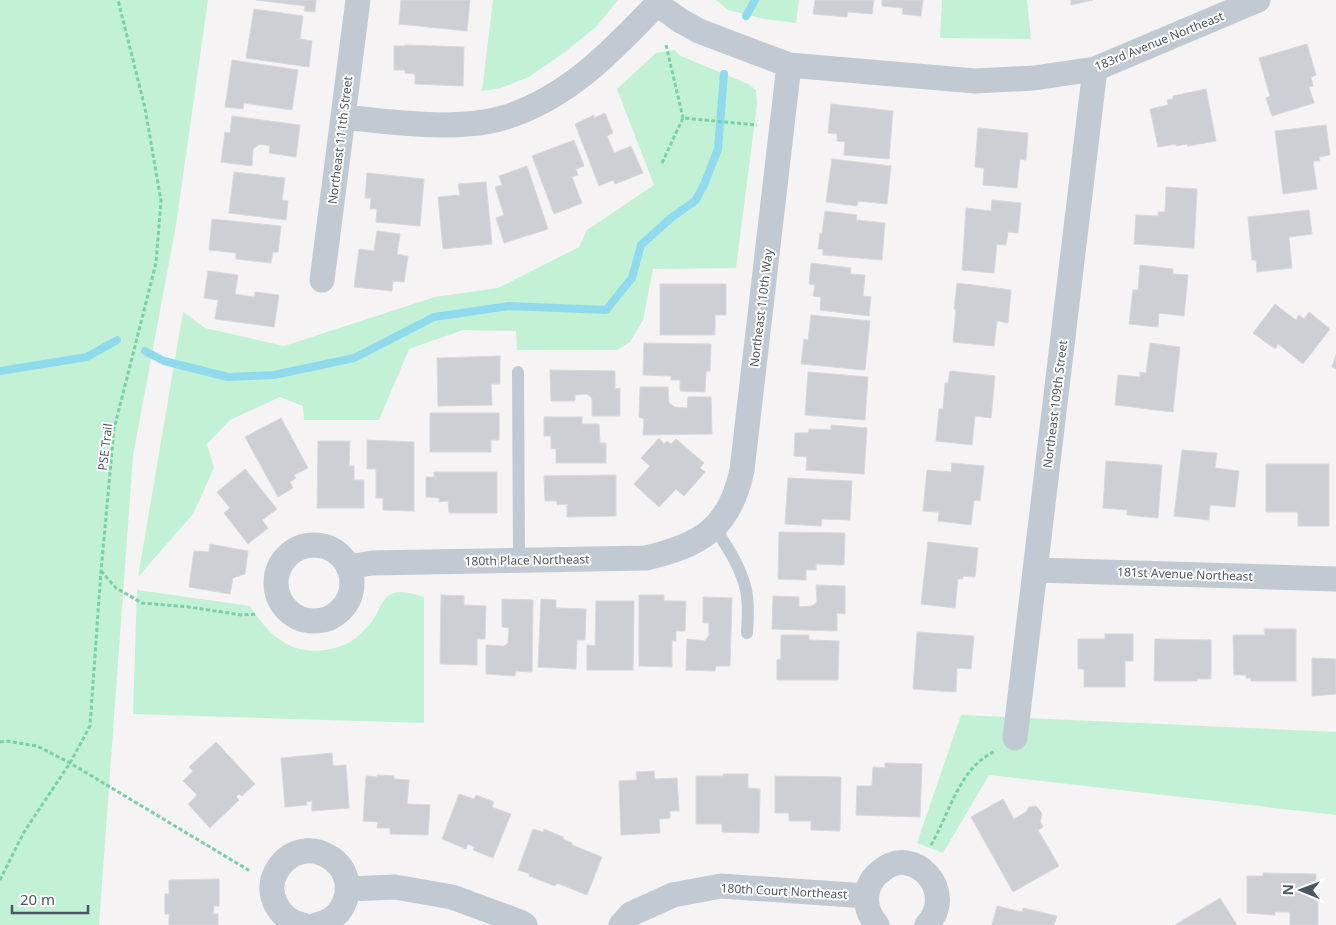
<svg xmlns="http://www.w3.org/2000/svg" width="1336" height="925" viewBox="0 0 1336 925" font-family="'Noto Sans',sans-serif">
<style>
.green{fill:#c3f1d5}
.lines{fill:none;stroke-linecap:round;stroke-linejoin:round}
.stream{stroke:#90daee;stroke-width:8}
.building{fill:#cdcfd5;stroke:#d7d9de}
.path{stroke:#7ad0a6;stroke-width:3;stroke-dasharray:4 2.5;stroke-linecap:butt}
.service{stroke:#c1cad2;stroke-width:12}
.minor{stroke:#c1cad2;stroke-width:25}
.labels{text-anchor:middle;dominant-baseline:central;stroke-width:4;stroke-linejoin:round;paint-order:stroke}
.street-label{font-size:12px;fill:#4a5661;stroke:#fff}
</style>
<rect width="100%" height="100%" fill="#f5f3f3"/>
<path class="green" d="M0,0h208l-32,225 -43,231 -34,469h-99z
M493,0h125l-22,27 -30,24 -37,26 -28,11 -19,3z
M716,0h83l-3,23 -32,-4 -36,-9z
M942,0h85l4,39 -91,-1z
M674,50l7,6 67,28 8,6 1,14 -21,164 -83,1 -10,51 -13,22 -13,8h-100l-1,-19 -53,-1 -54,19 -30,71h-75l-1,-14 -23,-9 -50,23 -23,24 7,24 -21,46 -55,63 45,-265 22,16 79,18 151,-49 63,-9 81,-41 8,-17 67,-45 -37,-96 39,-36z
M137,590l113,16c20,31 42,51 81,43 8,-2 19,-6 25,-11 7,-6 15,-15 20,-23 3,-6 6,-14 12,-19 10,-8 25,-2 36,1v126l-291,-9z
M961,715l375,17v83l-347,-40 -46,78 -26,-10z"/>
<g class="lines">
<path class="stream" d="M746,16l9,-16
M145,351l19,10 64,16 46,-2 80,-17 80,-41 75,-11 97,4 26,-32 9,-33 30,-27 24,-17 9,-16 14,-36 6,-75
M0,371l87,-14 30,-17"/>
</g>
<path class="building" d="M256,0h60l-1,12 -11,-1 1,-5z
M401,0h69l-3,31 -68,-7z
M815,0h59l-2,14 -24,-2 -1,5 -34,-3z
M882,0h41l-2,16 -19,-2 1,-6 -21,-2z
M1071,0h22l-22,5z
M254,9l49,7 -3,23 12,2 -3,26 -63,-9z
M1307,44l9,31 -5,2 2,9 -4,1 5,16 -42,13 -6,-18 4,-2 -11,-38z
M405,45l59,2 -1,39 -48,-2v-10l-10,-1v-3h-11v-24h11z
M232,60l66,10 -6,40 -48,-7 -1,6 -18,-2z
M1206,89l10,52 -28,5 -1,-2 -11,2v-2l-18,3 -8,-38 18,-4 -1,-5 6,-1v-3z
M831,104l62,7 -4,48 -45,-4 1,-13 -8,-1v-7l-9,-1z
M605,113l8,20 -6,3 7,17 17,-7 12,27 -28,11 -2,-4 -14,6 -24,-62 19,-9v3z
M232,116l68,9 -4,32 -27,-4 1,-7 -10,-2 -7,5 -1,17 -31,-4 4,-30 5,1z
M1326,125l4,30 -11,2 1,4h-7l4,28 -34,5 -8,-63z
M978,128l50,5 -2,27 -6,-1 -3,29 -34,-3 1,-17 -9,-1z
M574,140l10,26 -8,3 2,6 -6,2 10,26 -28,11 -22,-58z
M832,159l59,7 -4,38 -29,-3 -1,5 -31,-4z
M527,166l21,63 -44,14 -8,-25 8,-3 -9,-28 7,-2 -3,-9z
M234,172l51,6 -3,22 6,1 -2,19 -57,-7z
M367,173l57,6 -4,47 -44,-4 1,-13h-7l1,-11h-6z
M486,182l6,62 -49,5 -5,-52 22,-2 -2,-11z
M1166,187l31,2 -3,59 -60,-4 2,-29 22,1v-4h7z
M992,200l29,3 -3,30 -10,-1 -2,13 -9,-1 -3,29 -32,-3 4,-62 25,3z
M1309,210l3,24 -23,3 3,31 -35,4 -1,-12h-4l-4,-43z
M825,211l32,4 -1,5 29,3 -3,37 -59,-5v-6h-5l2,-16 2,1z
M212,219l69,7 -3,26h-5l-2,11 -35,-4v-6l-27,-3z
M377,231l23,3 -3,20 11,2 -4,26 -11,-1 -1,10 -38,-4 5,-38 15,2z
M811,263l40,5 -1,6 15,1 -2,21 8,1 -2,19 -49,-6 1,-13 -8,-1 2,-11 -6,-1z
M1140,265l33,4v5l15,1 -4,41 -25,-3 -1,14 -29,-3 4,-34h5z
M208,271l30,4 -3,19 19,3 1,-5 24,3 -5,32 -59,-8 3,-19 -14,-2z
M957,283l54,7 -3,33 -11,-2 -3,25 -41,-4 3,-33h-2z
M660,284h66v31h-11v20h-55z
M1275,304l21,16 3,-5 5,4 5,-7 21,17 -27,35 -25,-20 -3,5 -22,-16z
M811,315l59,6 -5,49 -64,-6 3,-25 4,1z
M644,343l67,1 -1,27h-4l-1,21 -25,-1v-11h-9v-4l-28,-1z
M1150,343l30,4 -7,65 -58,-7 3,-30 22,2v-5l6,1z
M1336,355v14l-4,-2z
M500,356v28h-9l1,21 -54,1 -1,-48z
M550,370l65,1v18l5,-1v28h-28v-18l-5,-4 -12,1v6h-24z
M950,371l45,5 -4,42 -16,-2 -3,29 -36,-4 3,-32h4l2,-26h3z
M808,372l60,5 -3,43 -60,-5z
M640,387h28l1,16 6,4 12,1 1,-11h23l1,37 -69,1 1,-16 -5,-2z
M430,413h69v27h-8v12h-61z
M544,417h38v7h17l1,19h6v20h-50v-14l-5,-1v-12h-7z
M281,418l27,50 -14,7 2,3 -6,4 3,6 -15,9 -33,-60z
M831,425l36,3 -3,46 -58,-4 1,-13 -13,-1 1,-23h13l1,-4 22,1z
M659,438l5,6 3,-3 4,3 5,-5 28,24 -4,5 5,4 -21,24 -8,-7 -17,18 -25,-23 16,-18 -9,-8z
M367,440l47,2v69l-31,-1v-12h-7v-29h-9z
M318,441h32l-1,25h5v14h10v28h-47z
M1182,450l35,3 -2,15 24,3 -4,36 -25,-2 -1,15 -35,-4z
M1106,461l56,4 -4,53 -31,-3v-5l-24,-2z
M952,463l32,3 -4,35 -6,-1 -3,25 -33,-4 1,-9 -16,-1 4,-41 24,2z
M1266,464h63v62h-31v-14h-32z
M245,469l32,40 -15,11 6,8 -20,16 -24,-31 6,-5 -13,-16z
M434,472h63v41h-48l-1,-12 -9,1v-4l-13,-1v-20h8z
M616,475v41l-49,1v-13l-10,1v-4h-12l-1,-25z
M788,478l64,3 -2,39 -28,-1 -1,7 -36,-2z
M779,532l66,1 -1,32 -28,-1v6h-10v10l-28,-1z
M928,542l50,6 -3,29 -12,-1v3h-5l-3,29 -34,-4z
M210,544l38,7 -3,23 -12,4 -3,16 -41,-7 5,-36 15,1z
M816,585l29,1v28l-8,-1v18l-65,-2 1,-33 26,1v10l13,-1 5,-4z
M441,595l23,1v9l22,1 -1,33h-8v26l-37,-1z
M639,595h25v6h22l-1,30h-9v10h-4v26l-33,-1z
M703,597l29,1 -2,68h-14l-1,5 -29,-1 1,-31 18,2 4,-6v-12h-6z
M502,599l31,1 -1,72 -16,-1 -1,5 -29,-2v-29l18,1 4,-3 1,-15 -7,-1z
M541,599l15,1v8l30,1 -1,31h-8l-1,29 -38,-2z
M596,601h38l-1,69h-46v-25l8,1z
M1264,629h32v52h-45v-3h-5v-3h-12l-1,-40h32z
M917,632l57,4 -3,33 -14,-1 -1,24 -43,-3z
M1105,634h28v27h-8v26h-41v-18h-6v-30h27z
M781,635h28v5l30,1 -1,39h-61v-20l4,-1z
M1155,639l56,1v39h-14v2h-43z
M1312,658l24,1v35l-24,2z
M216,742l39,42 -13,12 -3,-2 -3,3 3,3 -29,28 -22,-24 9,-9 -14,-14 10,-10 -4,-4z
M332,753l1,13 13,-1 3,43 -37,3v-10l-6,1 1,3 -22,2 -4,-49z
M885,763l37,1 -2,53 -64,-2 1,-29h15l1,-19 12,1z
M654,771l1,8 22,-1 2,33h-9v7l-11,1 1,14 -39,2 -2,-54 18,-1 -1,-8z
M723,774h25v14l12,1 -1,44 -37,-1v-8h-26v-48h27z
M377,775l17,1v3l15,1 -2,24 23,1 -2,30 -38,-1v-6h-13l1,-6 -15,-1 3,-45 11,1z
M775,776l66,1 -1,54 -29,-1v-9h-22v-8h-14z
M459,794l15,5 2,-4 18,7 -2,5 19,7 -18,44 -20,-8 2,-3 -7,-3 -2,5 -24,-10z
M1003,799l11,20 12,-7 3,-5 7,-1 5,6 1,3 -2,6 3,6 -5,3 21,36 -46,26 -42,-75z
M533,829l10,3 1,-3 19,8v2l9,4v2l30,12 -15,38 -30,-12 -2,3 -26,-10 1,-2 -12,-4z
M1263,873l53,1 -1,27h3v24h-28v-13h-15v3l-28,-2v-37h16z
M219,879v27h-5l-1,8h5v11h-49v-11h-4v-20h4v-14z
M1220,898l17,27h-62z
M997,906l25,6 1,-4 34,8 -3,9h-62z"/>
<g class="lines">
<path class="path" d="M666,45l17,73
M662,163l21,-45 74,7
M101,571l15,17 26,15 47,4 53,8 15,-1
M0,742l6,-1 31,5 33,17 180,108
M931,845c14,-24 22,-53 40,-75 6,-8 15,-14 24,-19
M0,880l24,-48 46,-69 20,-37 11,-155 13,-142 42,-166 5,-62 -16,-93 -27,-108"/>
<path class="service" d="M518,372l1,188
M715,528c12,19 26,39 31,62 3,14 2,29 1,43"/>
<path class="minor" d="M343,117c48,5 116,15 163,0 63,-20 107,-67 151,-113l24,17 18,10 90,34 186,16 59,-3 61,-9 163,-69
M322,280l36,-280
M276 583a38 38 0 1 1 76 0a38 38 0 1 1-76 0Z
M348,567l24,-4 274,-5c55,-13 84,-30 96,-88l47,-405
M1035,570l301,9
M1015,738l80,-669
M347,889l48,-2 57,10 68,25 5,3
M303,925c-23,-4 -39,-31 -27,-53 26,-47 92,-7 65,37 -5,8 -15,14 -25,16
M621,925l10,-11 42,-19 48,-9 145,10
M877,925c-9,-11 -13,-22 -9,-36 2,-7 6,-13 13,-18 32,-28 77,20 46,54"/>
</g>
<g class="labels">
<g class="street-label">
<text transform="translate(1159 41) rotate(-22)">183rd Avenue Northeast</text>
<text transform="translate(340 140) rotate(-83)">Northeast 111th Street</text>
<text transform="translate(761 308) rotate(-83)">Northeast 110th Way</text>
<text transform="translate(1055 404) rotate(-83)">Northeast 109th Street</text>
<text transform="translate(105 447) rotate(-83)">PSE Trail</text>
<text transform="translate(527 560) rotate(-1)">180th Place Northeast</text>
<text transform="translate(1185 574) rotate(2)">181st Avenue Northeast</text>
<text transform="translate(784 891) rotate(3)">180th Court Northeast</text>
</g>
</g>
<g transform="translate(1301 890) rotate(271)" stroke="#ffffff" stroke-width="4" paint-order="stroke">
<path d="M0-4L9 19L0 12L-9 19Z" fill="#4a5661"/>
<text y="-8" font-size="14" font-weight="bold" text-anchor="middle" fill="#4a5661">N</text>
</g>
<path d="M12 905v8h76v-8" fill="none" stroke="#4a5661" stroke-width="2.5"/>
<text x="20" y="905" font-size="15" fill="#4a5661" stroke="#ffffff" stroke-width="4" paint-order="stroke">20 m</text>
</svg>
